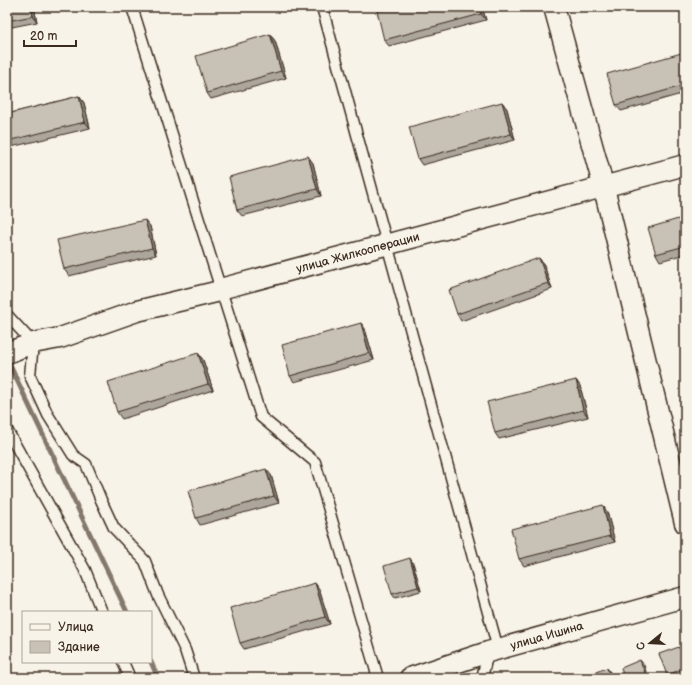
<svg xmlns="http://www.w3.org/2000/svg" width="692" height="685" viewBox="0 0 692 685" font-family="'Balsamiq Sans',sans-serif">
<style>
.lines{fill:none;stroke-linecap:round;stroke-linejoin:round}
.stream{stroke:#84786c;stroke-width:5}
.service-casing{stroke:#3b2a1e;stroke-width:13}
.minor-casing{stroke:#3b2a1e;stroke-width:23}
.service{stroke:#f7f3e8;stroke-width:10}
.minor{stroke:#f7f3e8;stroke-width:20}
.wall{fill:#aca69d;stroke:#3b2a1e}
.shaded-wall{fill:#8c877f;stroke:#3b2a1e}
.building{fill:#c8c1b6;stroke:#3b2a1e}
.labels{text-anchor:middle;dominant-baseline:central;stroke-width:3;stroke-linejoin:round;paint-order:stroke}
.street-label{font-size:12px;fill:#3b2a1e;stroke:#f7f3e8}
</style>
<rect width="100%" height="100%" fill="#f7f3e8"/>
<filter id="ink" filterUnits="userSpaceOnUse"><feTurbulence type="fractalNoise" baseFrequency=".025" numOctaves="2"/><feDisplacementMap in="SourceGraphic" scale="8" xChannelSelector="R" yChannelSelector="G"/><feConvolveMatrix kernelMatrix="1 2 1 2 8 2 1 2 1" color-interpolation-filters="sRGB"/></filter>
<g filter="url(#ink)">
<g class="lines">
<path class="stream" d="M7,359l120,253
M151,662l7,16"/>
<defs>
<path id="service" d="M132,7l129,410 54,45 63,216
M322,7l176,642
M7,315l26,28 -3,33 18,39 25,40 13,9 15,36 13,28 31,33 13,34 27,55 9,28
M7,430l78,140 17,42
M123,662l7,16
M482,678l6,-26"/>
<path id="minor" d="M554,7l50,181 81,335
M7,353l26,-10 27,-5 77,-27 83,-20v-2l465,-124
M410,678l78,-26 197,-55"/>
</defs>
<use href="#service" class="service-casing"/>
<use href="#minor" class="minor-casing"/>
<use href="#service" class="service"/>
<use href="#minor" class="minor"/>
</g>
<path class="wall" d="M7,7h27l3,15 -30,6z
M482,7l4,13 -97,26 -5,-6z
M270,34l5,7 11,37 -75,21 -4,-6z
M685,52v41l-64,18 -5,-6z
M79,96l5,7 6,25 -83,20v-34z
M502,102l5,7 8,31 -93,25 -4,-6z
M313,163l8,33 -79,20 -5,-6z
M685,217v37l-25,7 -4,-7z
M150,226l6,29 -87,21 -5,-7z
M539,258l5,7 8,24 -91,32 -4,-7z
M361,323l4,6 9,31 -80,22 -4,-6z
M198,353l5,7 10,30 -91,29 -5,-7z
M576,380l4,6 8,31 -89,22 -4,-6z
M271,475l8,28 -79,22 -4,-7z
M607,512l8,30 -91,24 -5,-7z
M413,563l8,28 -26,7 -3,-4z
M315,583l4,6 11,35 -86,25 -4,-6z
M679,647l3,4 3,8v15l-12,4h-4l-2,-3z"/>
<path class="shaded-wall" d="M31,7h3l3,15 -4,-6z
M479,7h3l4,13 -5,-6z
M270,34l5,7 11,37 -5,-7z
M79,96l5,7 6,25 -5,-6z
M502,102l5,7 8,31 -4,-6z
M308,156l5,7 8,33 -4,-7z
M145,220l5,6 6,29 -4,-7z
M539,258l5,7 8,24 -4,-6z
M361,323l4,6 9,31 -5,-7z
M198,353l5,7 10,30 -5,-6z
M576,380l4,6 8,31 -5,-7z
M266,469l5,6 8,28 -5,-7z
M603,505l4,7 8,30 -5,-6z
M410,558l3,5 8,28 -3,-4z
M315,583l4,6 11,35 -5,-7z
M679,647l3,4 3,8v4z
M640,660l4,5 4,13h-1z
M607,668l3,4 2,6h-1z"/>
<path class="building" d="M7,7h24l2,9 -26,5z
M392,7h87l2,7 -97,26 -7,-29z
M270,34l11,37 -74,22 -11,-37z
M685,52v33l-69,20 -9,-31z
M79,96l6,26 -78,19v-27z
M502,102l9,32 -93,25 -9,-32z
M308,156l9,33 -80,21 -8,-33z
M685,217v29l-29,8 -8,-26z
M145,220l7,28 -88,21 -7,-29z
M539,258l9,25 -91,31 -8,-24z
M361,323l8,30 -79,23 -8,-31z
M198,353l10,31 -91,28 -9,-30z
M576,380l7,30 -88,23 -8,-31z
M266,469l8,27 -78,22 -8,-27z
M603,505l7,31 -91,23 -8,-30z
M410,558l8,29 -26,7 -8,-28z
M315,583l10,34 -85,26 -10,-35z
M679,647l6,16v5l-18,7 -8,-21z
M640,660l7,18h-23l-3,-10z
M607,668l4,10h-23l-1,-3z
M21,675l1,3h-11z"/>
</g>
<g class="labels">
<g class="street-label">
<text transform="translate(358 253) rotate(-15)">улица Жилкооперации</text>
<text transform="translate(547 636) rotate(-16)">улица Ишина</text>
</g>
</g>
<rect width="692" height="685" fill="none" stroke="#f7f3e8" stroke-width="24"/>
<rect x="12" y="12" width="668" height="661" fill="none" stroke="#3b2a1e" stroke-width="1.5" filter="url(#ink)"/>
<rect x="22" y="611" width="130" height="52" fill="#f7f3e8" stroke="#aca397"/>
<rect x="30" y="624" width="20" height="6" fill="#f7f3e8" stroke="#aca397"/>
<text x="58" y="631" font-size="12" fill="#3b2a1e">Улица</text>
<rect x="30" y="641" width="20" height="12" fill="#c8c1b6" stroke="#aca397"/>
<text x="58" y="651" font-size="12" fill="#3b2a1e">Здание</text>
<g transform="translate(650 643) rotate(252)" stroke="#f7f3e8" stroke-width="3" paint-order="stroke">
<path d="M0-3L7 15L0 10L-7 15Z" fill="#3b2a1e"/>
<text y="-6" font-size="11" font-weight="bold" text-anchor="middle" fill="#3b2a1e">С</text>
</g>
<path d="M24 40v6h52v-6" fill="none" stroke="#3b2a1e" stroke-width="2"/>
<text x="30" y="40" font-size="12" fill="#3b2a1e" stroke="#f7f3e8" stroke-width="3" paint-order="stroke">20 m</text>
</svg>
